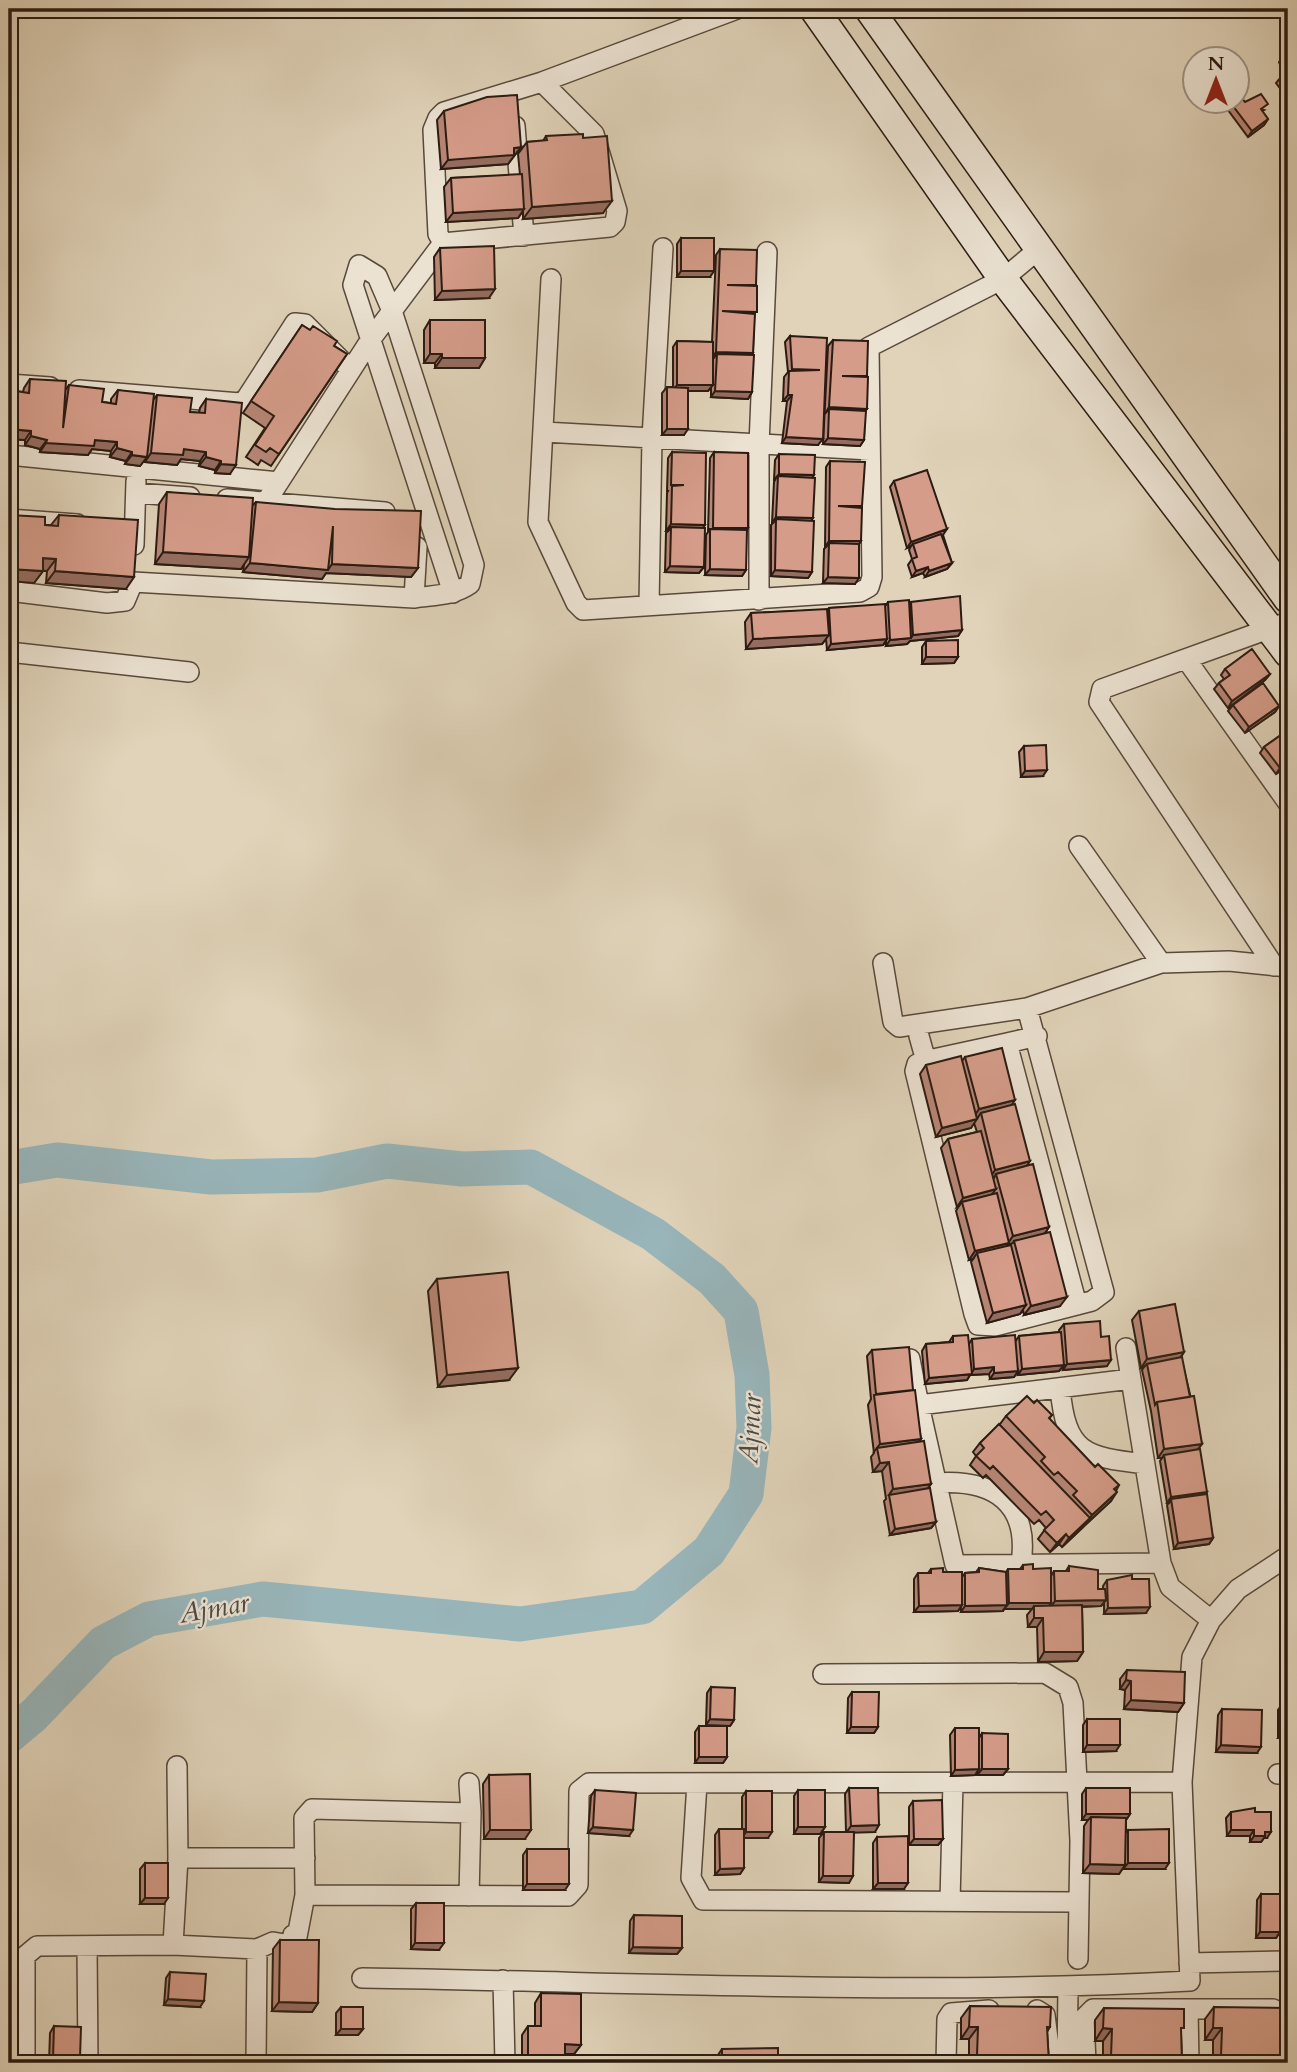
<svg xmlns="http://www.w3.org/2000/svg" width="1297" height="2072" viewBox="0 0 1297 2072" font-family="Cardo,serif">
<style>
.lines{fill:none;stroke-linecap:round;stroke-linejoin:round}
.river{stroke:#98b5ba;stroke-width:35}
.street-casing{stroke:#58493c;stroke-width:22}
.secondary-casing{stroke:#2b1b12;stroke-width:31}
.street{stroke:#ebe2d2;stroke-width:19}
.secondary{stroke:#ebe2d2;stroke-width:28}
.wall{fill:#b78676;stroke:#2b1b12;stroke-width:2}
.shaded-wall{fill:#956d60;stroke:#2b1b12;stroke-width:2}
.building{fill:#d59c89;stroke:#2b1b12;stroke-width:2}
.labels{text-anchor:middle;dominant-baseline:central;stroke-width:5;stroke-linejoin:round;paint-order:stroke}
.water-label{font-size:28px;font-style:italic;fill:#4c4944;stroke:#ebe2d2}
</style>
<rect width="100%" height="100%" fill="#e0d3b9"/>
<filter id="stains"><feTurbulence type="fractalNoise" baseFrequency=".00286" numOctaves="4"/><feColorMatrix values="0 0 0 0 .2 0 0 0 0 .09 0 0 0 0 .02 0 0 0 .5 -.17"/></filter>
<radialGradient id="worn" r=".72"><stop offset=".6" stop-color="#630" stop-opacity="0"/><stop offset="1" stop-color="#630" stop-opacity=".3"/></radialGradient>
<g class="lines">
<path class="river" d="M9,1168l48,-8 154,17 106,-2 70,-14 75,8 69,-2 122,67 59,45 29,32 11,64 2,53 -8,66 -37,57 -67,56 -122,17 -257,-25 -114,20 -46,24 -69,72 -25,21"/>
<defs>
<path id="street" d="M542,82l52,52 23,77 -2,11 -5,5 -167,16 -5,-9 -5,-104 5,-12 6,-6 98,-30 195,-73
M515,126l9,110
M551,279l-13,243 38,81 7,7 277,-18 9,-5 3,-10 -3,-230 134,-68 36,-30
M9,384l41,3
M79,390l161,13 6,-4 49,-76 10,1 46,46
M544,432l326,18
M9,455l270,27
M136,493l54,4
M227,499l158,13
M266,502l105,-163 72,-96
M9,519l68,5
M134,545l2,-64
M9,591l98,12 18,-2 8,-19 281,16 3,-51
M414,598c20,-3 39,-2 56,-14l4,-19 -82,-254 -15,-35 -18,-11 -6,20 100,308
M759,600v-155l8,-193
M649,605l3,-167 11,-190
M9,652l180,20
M1186,659l102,144
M1079,846l82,117
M883,963l10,59 6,5 128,-19 134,-45 68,-2 59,6
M1274,966l-175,-264 3,-13 186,-67
M919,1036l7,25
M1037,1036l-30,7 70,262
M1007,1043l-83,18 -7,3 -2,7 59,243 4,11 17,1 97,-25 12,-9 -77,-284
M1126,1348l5,31
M910,1359l9,46
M1060,1388c6,65 24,69 85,76
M936,1483c58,-4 94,20 85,81
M1161,1563l-30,-184 -212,26 36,160 206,-2 9,24 41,33
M823,1674l222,-1 23,14 5,16 7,138 -2,118
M177,1766l1,92h127
M1278,1774h10
M469,1783l2,30 -159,-4 -8,9 1,77 263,1 10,-11 1,-94 10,-8 593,-1
M697,1783l-6,95 12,22 374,2
M469,1896l2,-83
M950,1901l3,-119
M173,1945l84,4
M87,1946l1,117
M1189,1963l99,-2
M362,1978c275,4 552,18 828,3l-8,-199 10,-125 19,-37 27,-31 50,-33
M503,1980l2,83
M1188,2009l1,54
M1037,2010l8,5 6,48
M25,2063v-107l12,-10 136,-1 5,-87
M256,2063l1,-114 16,-7 18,3 2,-10 4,2 8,-42
M946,2063l1,-44 4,-6 38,-3
M1067,2063l1,-75
M1086,2063l-2,-45 9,-9h180l15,9"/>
<path id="secondary" d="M814,9l189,270 285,374
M869,9l419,590"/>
</defs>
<use href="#street" class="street-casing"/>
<use href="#secondary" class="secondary-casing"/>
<use href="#street" class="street"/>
<use href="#secondary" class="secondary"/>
</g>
<path class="wall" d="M1288,52v47l-12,-16 5,-6 3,-3 -5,-12 4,-6z
M1228,102h9l27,8 -2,1 6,8 -4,6 -16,12 -23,-31z
M444,111l77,36 -13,17 -67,5 -4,-49z
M546,136l37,2 20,75 -80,6v-8l-5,7 -72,4 -2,-35 7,-9 69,-3 -2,-21 9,-12 16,-1z
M681,238l29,39h-33v-33z
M440,248l49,50 -54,2 -1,-43z
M720,249l36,36 -1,1 -2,67 -1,2v37l-4,7 -37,-2v-10l-3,4h-20l-4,44h-22v-42l5,-6h6v-40l4,-6 35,1 4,-87z
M430,320l55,38 -6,10h-44v-5h-11v-33z
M302,325l45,29 -76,112 -10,-6 -3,5 -12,-8 19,-29 -22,-15z
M790,336l28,109 -36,-2 5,-42h-4l1,-24 4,-5 -3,-30z
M833,340l34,36 -1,1 -2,63 -4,6 -37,-2 5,-98z
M9,377l6,14 8,1 1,-4 6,-9 36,10 3,-4 33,17 9,1v-4l7,-9 35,10 4,-5 33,17 9,1 1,-5 6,-9 24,75 -15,-1v-3l-16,-4 1,-5 -19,-2 -4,6 -32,-3v-3l-5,7 -15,-2 1,-3 -16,-4 1,-6 -19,-2 -4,6 -48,-3v-3l-15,-4v-5l-16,-1z
M672,452l31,76 1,39 -5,6 -34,-1 1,-39 2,-2h-2l1,-38 1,-2h-1l1,-33z
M714,452l32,78v40l-4,6 -37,-1 1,-40 2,-3 2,-74z
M779,454l33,23 -1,44 1,51 -4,6 -37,-2v-51l2,-2h-1l2,-41 1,-2h-1l1,-20z
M830,461l32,45 -1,2v33l-2,3 -4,40 -32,-1 1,-34 2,-2h-1l1,-80z
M894,481l49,54 9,28 -5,6 -22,8 -2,-4 -11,4 -4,-12 4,-6 -3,-9 2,-4 -4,2 -17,-61z
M167,492l85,14 4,-4 162,66 -7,9 -85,-4 -4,6 -79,-7 1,-8 -3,5 -86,-5 4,-60z
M59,515l67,74 -80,-6 1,-12h-4l-9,12 11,-58h6z
M888,602l21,2 2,-2 51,28 -4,6 -48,5 -3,3 -21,2v-4l-3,3 -56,5 -1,-11 -4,5 -76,5 -1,-27 6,-9 76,-3 2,-2 57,-3z
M926,641l32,16 -4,6 -32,1v-17z
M1225,669l45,5 -5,6 -37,28 -14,-19 5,-6 5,-4 -3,-4z
M1233,705l46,1 -4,6 -30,21 -17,-22z
M1288,730v35l-12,9 -16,-21 4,-6z
M1024,746l19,30 -22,1 -2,-25z
M965,1057l46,49 15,60 23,61 -5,7 16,72 -36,9 -1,-5 -3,4 -33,9 -16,-61 2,-3 -4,1 -13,-49 3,-5 -2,1 -16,-59 7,-9 29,-7 -3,-9 -3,5 -35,9 -16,-63 6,-9 36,-4z
M437,1279l72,101 -71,7 -10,-96z
M1139,1311l45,41 -3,5 21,87 -5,6 16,88 -4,6 -35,5 -7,-44 2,-2h-2l-7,-42 2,-3h-4l-7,-47 -9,-41 2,-3 -3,1 -9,-48z
M1064,1324l37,13 6,29 -44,4v-4l-4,5 -41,4v-4l-4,6 -24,2 -1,-5 -19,1 -3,5 -42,4 -3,-33 4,-7 23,-2 4,-6 16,8 3,-5 43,3 4,-6 40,-4v-2z
M872,1350l41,41 8,48 -2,3 12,42 -4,5 9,33 -5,6 -41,7 -6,-34 2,-2 -4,-28 -9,1 -2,-15 3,-4 -6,-48 3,-6 -4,-43z
M1288,1396v36l-5,-30z
M1034,1403l18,12 -3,4 46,48 24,18 -8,16 -49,46 -3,-3 -9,8 -12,-13 8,-11 -7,-8 -5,4 -48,-49 -3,3 -13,-13 6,-9 -3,-4 7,-9 20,-19 6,-8z
M1023,1565l28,11 3,-5h12l3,-5 29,23h5v-3l4,-6 25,-1 14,34 -42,1v-11l-3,3 -19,1 1,45 -6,9 -39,1 -1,-35h-9l-1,-12 5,-6 -28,-1 -1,3 -42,1v-5l-3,4 -44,1v-33l4,-6h10l3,-4 31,8 3,-4 11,-1 3,-4 27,4 2,-3h12z
M1127,1670l57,33 -6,9 -54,-3 1,-19 -5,-1v-10z
M711,1687l23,33 -4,6 -24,-1 1,-32z
M852,1692l26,35 -4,6h-27l1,-35z
M1284,1701h4v37h-10v-28z
M1222,1709l35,44 -41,-1 2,-37z
M1087,1719l29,32 -33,1v-27z
M699,1726l28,31 -4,6h-28v-31z
M955,1728l24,10 3,-5 26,36 -5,6h-26v-3l-2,3 -24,1 -1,-41z
M489,1775l36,64h-41l-1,-55z
M849,1788l26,44h-21l-5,51 -30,-1v-44l5,-6h22l-1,-38z
M1086,1788l44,26 -4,6v12l2,-2 37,39 -42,-1 -4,6 -36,-1 1,-47 4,-6h-6v-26z
M595,1790l34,46 -41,-3 3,-37z
M798,1790l27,37 -5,7h-26v-38z
M746,1791l22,47h-24v30l-4,6 -25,1v-40l4,-6h23v-32z
M913,1801l30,38 -5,6h-29v-38z
M1231,1812h24l12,26h-3l-3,4h-11v-6h-23l-1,-18z
M877,1837l27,52h-31v-46z
M527,1849l38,41h-42v-35z
M145,1863l19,41h-24v-35z
M1261,1894l19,38 -4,6h-20l1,-38z
M416,1903l23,47 -28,-1v-40z
M634,1915l48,33 -5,6 -48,-1 1,-32z
M280,1940l38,63 -6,9 -40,-1 1,-62z
M170,1972l30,35 -36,-2 2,-27z
M541,1993l40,52 -7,9h-9v7l-2,2h-41v-28l6,-9h7v-23z
M970,2006l80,21 -3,5 2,31h-86l6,-8v-16h-8v-21z
M341,2007l22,22 -5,6h-22v-22z
M1214,2007l74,56h-80l5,-7v-16h-8v-21z
M1104,2008l77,25 1,30h-84l5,-6v-16h-8v-21z
M54,2026l26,32 -4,5h-27l1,-30z
M722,2049l56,13 -64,1v-2z"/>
<path class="shaded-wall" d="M1268,119l-4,6 -16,12 4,-6z
M521,147l-13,17 -67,5 7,-9z
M612,201l-9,12 -80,6 9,-12z
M524,209l-6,9 -72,4 7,-9z
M681,271h33l-4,6h-33z
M495,289l-6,9 -54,2 7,-9z
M716,352l37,1 -4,6 -32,-5 -3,4h-2z
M430,354h12l-7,9h-11z
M442,358h43l-6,10h-44z
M677,385h36l-5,6h-35z
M715,391l37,1 -4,7 -37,-2z
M788,395h4l-5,6h-4z
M829,407l38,2 -5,6 -33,-6 -4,5z
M9,429l22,2 -6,9 -16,-1z
M667,429h21l-4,6h-22z
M31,436l16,4 -7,9 -15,-4z
M786,437l37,2 -5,6 -36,-2z
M828,438l36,2 -4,6 -37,-2z
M95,440l22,2 -6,9 -19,-2 -4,6 -48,-3 6,-9z
M117,448l15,4 -6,9 -16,-4z
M184,449l22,3 -6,9 -19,-2 -4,6 -32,-3 6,-9z
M132,455l15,2 -7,9 -15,-2z
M206,457l15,4 -6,9 -16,-4z
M221,464l15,1 -6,9 -15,-1z
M779,474l35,1 -4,6 -32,-5 -4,4z
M776,517l37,1 -4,6 -33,-5 -4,4z
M671,524l34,1 -4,6 -30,-4 -3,4h-2z
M713,528h35l-4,6 -34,-3z
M947,529l-4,6 -29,11 -1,-2 -2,2 -4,2 4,-6z
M829,541h32l-4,6 -28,-4 -4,4z
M163,552l86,5 -8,12 -86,-5z
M43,558l13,1 -9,12 -12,-1z
M250,563l78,7 4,-6 86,4 -7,9 -85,-4 -4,6 -79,-7z
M952,563l-5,6 -22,8 4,-6z
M670,566l34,1 -5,6 -34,-1z
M928,567l-5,6 -11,4 4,-6z
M9,569l34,2 -9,12 -25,-2z
M710,569l36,1 -4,6 -37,-1z
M775,570l37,2 -4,6 -37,-2z
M55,571l79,6 -8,12 -80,-6z
M828,577l31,1 -4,6 -32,-1z
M962,630l-4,6 -48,5 -3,3 -21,2 4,-6 21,-2 2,-3z
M829,635l-7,9 -76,5 7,-10z
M887,639l-4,6 -56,5 4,-6z
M926,657h32l-4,6 -32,1z
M1270,674l-5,6 -37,28 4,-7z
M1279,706l-4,6 -30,21 4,-6z
M1288,762v3l-12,9 4,-6z
M1047,770l-4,6 -22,1 4,-6z
M1015,1100l-6,9 -28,4 -3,4 -5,1 6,-9z
M977,1119l-6,9 -35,9 6,-9z
M1030,1161l-6,9 -28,4 -2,4 -5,1 6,-9z
M996,1189l-7,9 -27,4 -3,4 -2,1 6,-9z
M1049,1227l-6,9 -29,5 -1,2 -5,2 -5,7 -26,1 -4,6 -4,1 6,-9 33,-8 5,-7z
M1067,1297l-7,9 -36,9 7,-9z
M1026,1305l-6,9 -33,9 6,-10z
M1184,1352l-6,9 -31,3 -3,3 -3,1 6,-9z
M1111,1360l-4,6 -44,4 4,-6z
M1064,1365l-5,6 -41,4 4,-6z
M994,1367l-5,7 -19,1 -3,5 -42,4 4,-6 42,-4 3,-5z
M518,1368l-9,12 -71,7 9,-12z
M1018,1371l-4,6 -24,2 4,-6z
M921,1439l-7,9h-37l-4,5 7,-9z
M1202,1444l-7,9 -31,2 -2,3h-4l6,-9z
M889,1462l-7,9 -9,1 7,-9z
M931,1484l-7,9 -35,2 4,-6z
M1117,1492l-6,9 -25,23 6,-9z
M1207,1492l-4,6 -32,1 -2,4h-2l4,-6z
M1090,1518l-7,9 -21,20 7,-9z
M936,1522l-5,6 -41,7 5,-6z
M1066,1534l-7,10 -9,8 7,-9z
M1213,1538l-4,6 -35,5 4,-6z
M1106,1600l-5,6 -50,1 4,-6z
M1009,1603h42l-4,6 -13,-3 -2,3h-28z
M962,1605l-4,6 -44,1 5,-6z
M1007,1605l-4,6 -42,1 4,-6z
M1150,1607l-4,6 -42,1 4,-6z
M1034,1618h9l-6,9h-9z
M1044,1652h39l-6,9 -39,1z
M1126,1680l5,1 -6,9 -5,-1z
M1131,1700l53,3 -6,9 -54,-3z
M710,1719l24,1 -4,6 -24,-1z
M851,1727h27l-4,6h-27z
M1284,1729h4v9h-10z
M1087,1745h33l-4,6 -33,1z
M1221,1745l40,2 -4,6 -41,-1z
M699,1757h28l-4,6h-28z
M979,1769l-4,6 -24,1 4,-6z
M982,1769h26l-5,6h-26z
M1086,1814h44l-4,6 -35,-3 -3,3h-6z
M879,1825l-4,7 -29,1 5,-7z
M593,1827l40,3 -4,6 -41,-3z
M798,1827h27l-5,7h-26z
M490,1830h41l-6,9h-41z
M1231,1830h23l-4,6h-23z
M746,1832h26l-4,6h-26z
M1265,1832h6l-4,6h-3l-3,4h-11l4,-6z
M914,1839h29l-5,6h-29z
M1128,1863h41l-4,6h-42z
M1090,1864l35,1 -6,9 -36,-1z
M744,1868l-4,6 -25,1 5,-6z
M823,1876h30l-4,7 -30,-1z
M878,1883h30l-4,6h-31z
M527,1884h42l-4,6h-42z
M145,1898h23l-4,6h-24z
M1260,1932h20l-4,6h-20z
M415,1943h29l-5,7 -28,-1z
M633,1947l49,1 -5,6 -48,-1z
M168,1999l36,2 -4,6 -36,-2z
M279,2002l39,1 -6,9 -40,-1z
M969,2027h9l-9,12h-8z
M1103,2028l9,1 -9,12h-8z
M1213,2028h9l-9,12h-8z
M341,2029h22l-5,6h-22z
M565,2044l16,1 -7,9h-15z
M53,2058h27l-4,5h-27z
M528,2061h37l-2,2h-36z"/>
<path class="building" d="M1288,52v15l-5,-11z
M1288,71v16l-7,-10z
M1238,93l7,9 16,-8 7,10 -7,5 7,10 -16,12 -22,-29h7z
M517,95l4,52 -7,1v7l-66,5 -4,-49 43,-14z
M583,134v4l24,-2 5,65 -80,6 -5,-65 20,-2 -1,-4z
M522,174l2,35 -71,4 -2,-35z
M681,238h33v33h-33z
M494,246l1,43 -53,2 -2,-43z
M720,249l37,1 -1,35h-29l30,1v26l-35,-1 33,3 -2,39 -37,-1z
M430,320h55v38h-43v-4h-12z
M302,325l8,5 3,-4 24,15 -3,5 13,8 -68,100 -9,-6 -4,4 -11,-7 19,-29 -23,-15z
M790,336l37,2 -4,101 -37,-2 6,-42h-4l1,-24 31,-1 -28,-1z
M833,340l35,1 -1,35h-25l26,1 -1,32 -38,-2z
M677,341l36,1v43h-36z
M717,354l37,1 -2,37 -37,-1z
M9,377l7,1 -1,13 14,2 1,-14 36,2 -3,47 6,-43 35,4 -2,13 14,2 2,-14 36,4 -7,63 -15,-2v-3l-15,-4v-6l-22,-2 -1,6 -48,-3 1,-3 -16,-4v-5l-22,-2z
M667,387l21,1v41h-21z
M157,395l35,3 -2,14 15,1 1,-14 36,4 -6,62 -15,-1v-3l-15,-4v-5l-22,-3 -1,6 -32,-2z
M829,409l37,2 -2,29 -36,-2z
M672,452l34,1 -1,72 -34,-1 1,-38 12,-1h-13z
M714,452l34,1v75h-35z
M779,454l36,1 -1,20 -35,-1z
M830,461l35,1 -3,44h-24l24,2 -1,33h-32z
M927,470l20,59 -36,13 -17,-61z
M778,476l37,2 -2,40 -37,-1z
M167,492l86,6 -4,59 -86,-5z
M256,502l79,7 86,2 -3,57 -86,-4 1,-38 -5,44 -78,-7z
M9,515l36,2v8l13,1 1,-11 79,5 -4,57 -79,-6 1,-12 -13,-1v13l-34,-2z
M776,519l38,2 -2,51 -37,-2z
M671,527l34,1 -1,39 -34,-1z
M710,529l37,1 -1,40 -36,-1z
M941,534l11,29 -23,8 -1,-4 -12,4 -4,-12 5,-2 -4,-13z
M829,543l30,1v34l-31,-1z
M960,596l2,34 -49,5 -2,-33z
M909,600l2,38 -21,2 -2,-38z
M885,604l2,35 -56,5 -2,-36z
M827,609l2,26 -76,4 -2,-26z
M958,640v17h-32v-16z
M1252,649l18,25 -38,27 -13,-18 11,-8 -5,-6z
M1263,683l16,23 -30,21 -16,-22z
M1288,730v32l-8,6 -16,-21z
M1046,745l1,25 -22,1 -1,-25z
M1002,1048l13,52 -36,9 -14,-52z
M961,1056l16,63 -35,9 -16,-63z
M1015,1104l15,57 -35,9 -14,-57z
M981,1131l15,58 -33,9 -15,-59z
M1033,1164l16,63 -36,9 -17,-62z
M997,1193l12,50 -34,8 -13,-49z
M1050,1232l17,65 -36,9 -17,-65z
M1011,1245l15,60 -33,8 -16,-60z
M508,1272l10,96 -71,7 -10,-96z
M1175,1304l9,48 -37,7 -8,-48z
M1100,1321l1,16 8,-1 2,24 -44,4 -3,-40z
M1061,1332l3,33 -42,4 -3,-33z
M968,1335l4,39 -43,4 -3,-34 27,-2v-6z
M1015,1335l3,36 -24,2v-6l-20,2 -2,-30z
M909,1347l4,43 -37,4 -4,-44z
M1182,1357l8,40 -33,5 -2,3 -8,-41z
M915,1390l6,49 -41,5 -6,-49z
M1027,1396l7,7 3,-3 15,15 -3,3 46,49 3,-3 21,21 -5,4 3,3 -25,23 -19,-20 4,-4 -19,-19 -4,3 -13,-14 4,-4 -39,-41z
M1194,1396l8,48 -38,5 -7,-47z
M999,1424l91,94 -21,20 -3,-4 -9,9 -13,-13 10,-10 -8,-9 -5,4 -48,-49 -3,3 -14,-13 8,-8 -4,-5z
M924,1441l7,43 -38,5 -4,-27 -9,1 -3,-15z
M1200,1449l7,43 -36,5 -7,-42z
M930,1488l6,34 -41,7 -6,-34z
M1207,1494l6,44 -35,5 -7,-44z
M1033,1564v5l18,-1v35h-42l-1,-34h15v-4z
M1069,1566l29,4v19h7l1,11 -51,1 -1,-30h15z
M943,1568v4h19v33l-43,1 -1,-33h13v-4z
M979,1568l27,4 1,33 -42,1v-33l14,-1z
M1132,1575v4h17l1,28 -42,1 -1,-28z
M1082,1605l1,47h-39l-1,-34h-9v-12z
M1127,1670l58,2 -1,31 -53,-3v-19l-5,-1z
M711,1687l24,1 -1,32 -24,-1z
M852,1692h27l-1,35h-27z
M1284,1701h4v28h-4z
M1222,1709l40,1 -1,37 -40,-2z
M1087,1719h33v26h-33z
M699,1726h28v31h-28z
M955,1728h24v41l-24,1z
M982,1733l26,1v35h-26z
M530,1774l1,56h-41l-1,-55z
M849,1788h29l1,37 -28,1z
M1086,1788h44v26h-44z
M595,1790l41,3 -3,37 -40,-3z
M798,1790h27v37h-27z
M746,1791h26v41h-26z
M942,1800l1,39h-29l-1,-38z
M1255,1808v4h16v20h-6v4h-11v-6h-23v-18z
M1091,1817l35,1 -1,47 -35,-1z
M719,1829h25v39l-24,1z
M1169,1829v34h-41v-33z
M824,1832h30l-1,44h-30z
M908,1836v47h-30l-1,-46z
M527,1849h42v35h-42z
M145,1863h23v35h-23z
M1261,1894h20l-1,38h-20z
M416,1903h28v40h-29z
M634,1915l48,1v32l-49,-1z
M280,1940h39l-1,63 -39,-1z
M170,1972l36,2 -2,27 -36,-2z
M541,1993l40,1v51l-16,-1v17h-37v-35h13z
M970,2006l81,1 -1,20h-3l2,36h-80v-8h8l1,-28h-9z
M341,2007h22v22h-22z
M1214,2007l74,1v55h-75v-7h8l1,-28h-9z
M1104,2008l80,1v19h-3l1,35h-79v-6h8l1,-28 -9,-1z
M54,2026l27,1 -1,31h-27z
M778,2048v14h104v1h-205h45v-14z"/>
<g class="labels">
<g class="water-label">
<text transform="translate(750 1429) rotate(-87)">Ajmar</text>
<text transform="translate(214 1608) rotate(-10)">Ajmar</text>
</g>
</g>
<rect width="1297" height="2072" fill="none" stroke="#e0d3b9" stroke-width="35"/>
<rect x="10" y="10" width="1276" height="2051" fill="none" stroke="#2b1b12" stroke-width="3.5"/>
<rect x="18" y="18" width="1262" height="2037" fill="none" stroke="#2b1b12" stroke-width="2"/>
<g transform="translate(1216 80)"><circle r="33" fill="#ebe2d2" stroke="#9e9285" stroke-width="2"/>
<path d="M0-5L12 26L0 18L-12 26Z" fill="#8f2418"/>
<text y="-10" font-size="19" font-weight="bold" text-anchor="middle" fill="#2b1b12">N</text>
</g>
<rect width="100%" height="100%" filter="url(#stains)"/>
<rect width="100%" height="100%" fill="url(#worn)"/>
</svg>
